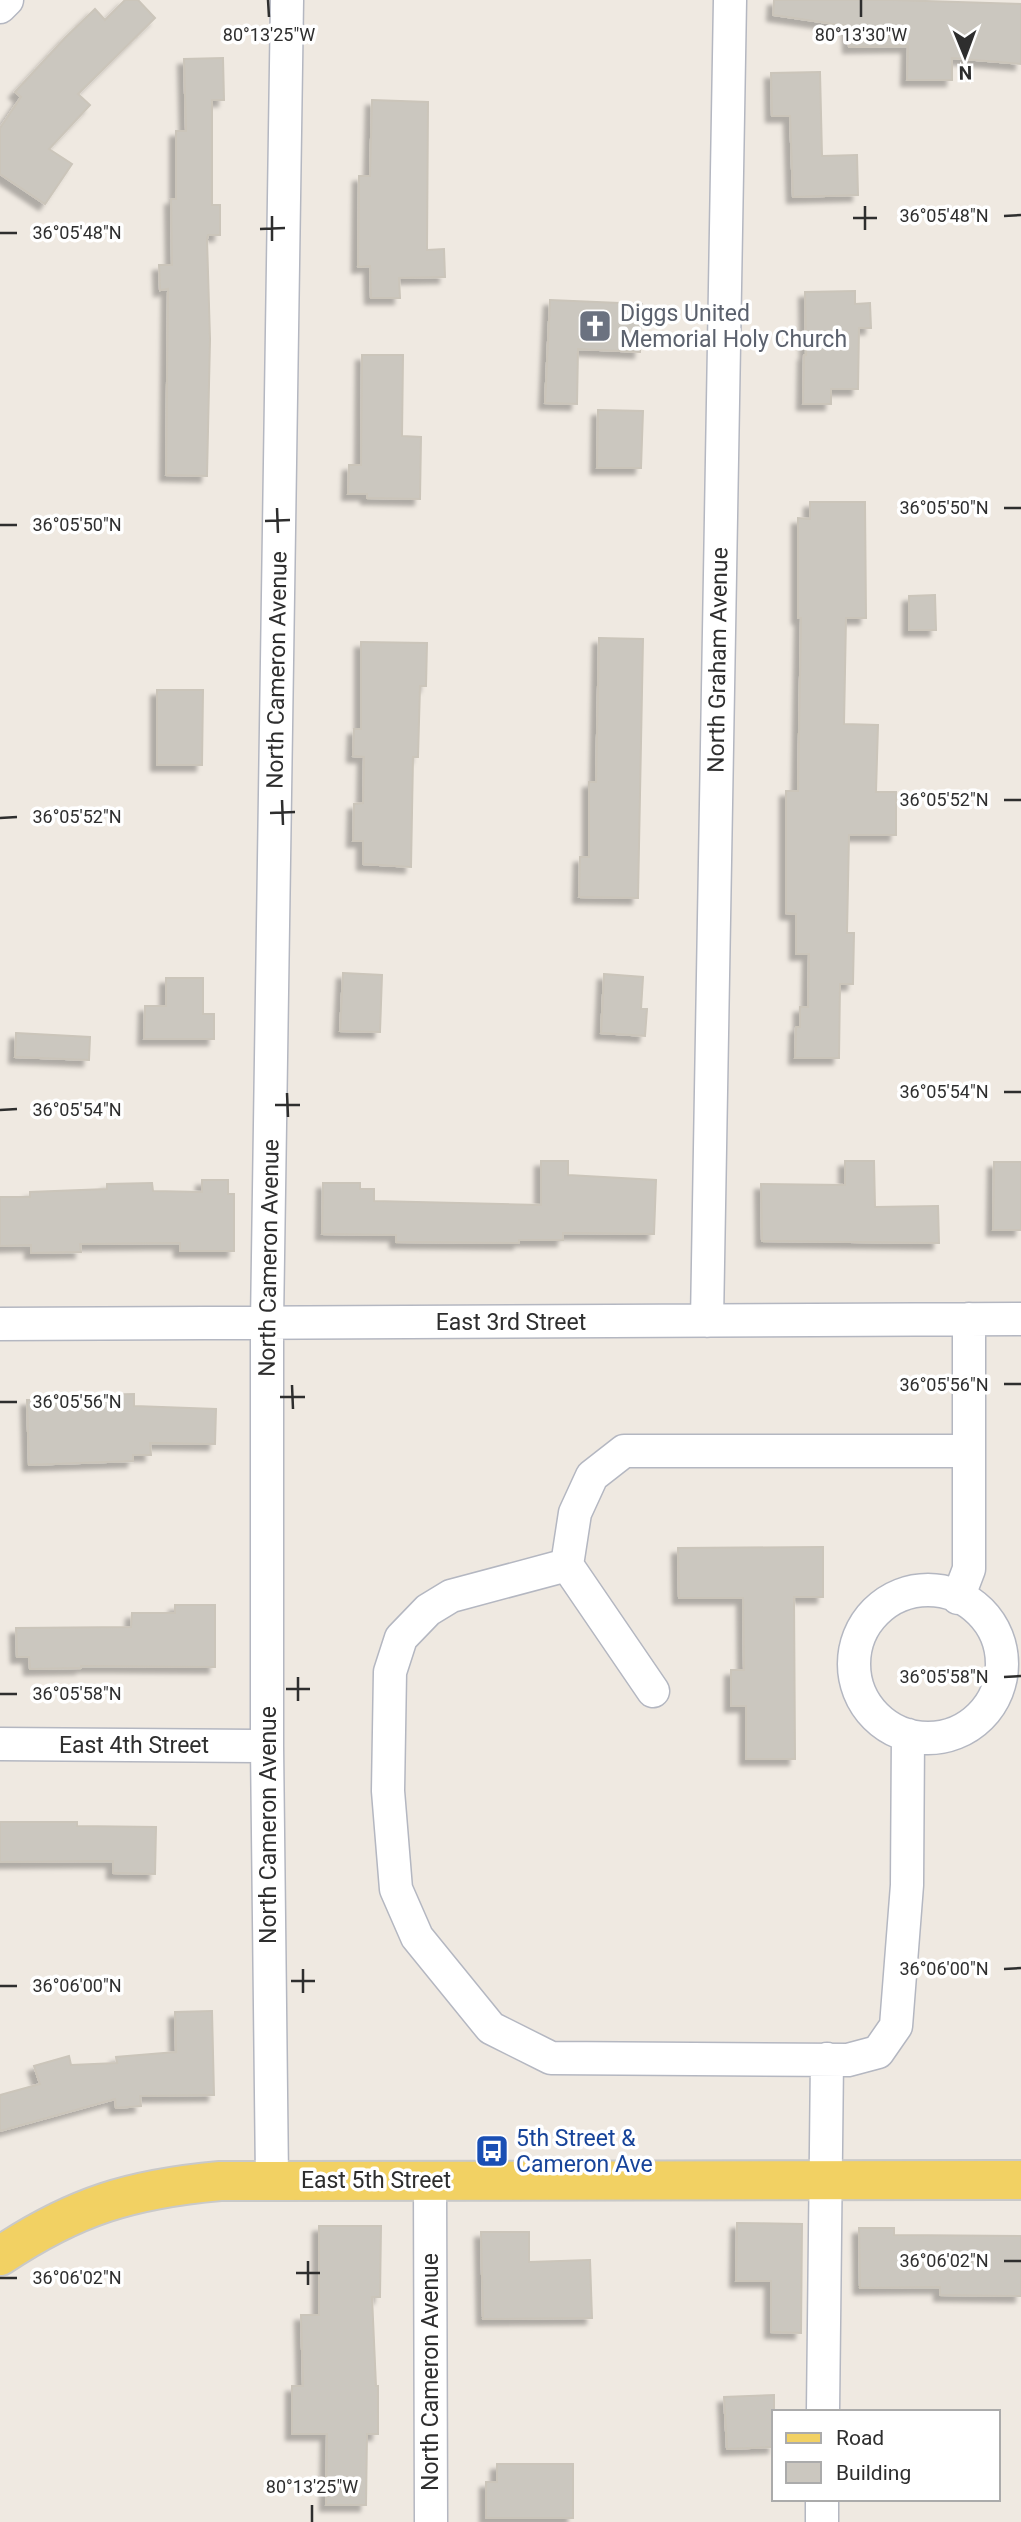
<svg xmlns="http://www.w3.org/2000/svg" width="1021" height="2522" viewBox="0 0 1021 2522" font-family="Roboto,sans-serif">
<style>
.building{fill:#cbc7bf;stroke:#cbc5ba;stroke-width:2;filter:url(#shadow)}
.lines{fill:none;stroke-linecap:round;stroke-linejoin:round}
.minor-casing{stroke:#b4b7c1;stroke-width:35}
.major-casing{stroke:#c9c9c9;stroke-width:42}
.minor{stroke:#fff;stroke-width:32}
.major{stroke:#f2d163;stroke-width:38}
.ticks{fill:none;stroke:#2e2e2e;stroke-width:2.5}
.labels{text-anchor:middle;dominant-baseline:central;stroke-width:7;stroke-linejoin:round;paint-order:stroke}
.worship-label{font-size:23px;fill:#5b616d;stroke:#fff;text-anchor:start}
.street-label{font-size:23px;fill:#2e2e2e;stroke:#fff}
.transit-label{font-size:23px;fill:#164399;stroke:#fff;text-anchor:start}
.ticks-label{font-size:18px;text-anchor:middle;fill:#2e2e2e;stroke:#fff;stroke-width:7;stroke-linejoin:round;paint-order:stroke}
</style>
<defs>
<filter id="shadow"><feDropShadow dx="-6" dy="6" stdDeviation="2" flood-color="#0004"/></filter>
</defs>
<rect width="100%" height="100%" fill="#efe9e1"/>
<path class="building" d="M125,0h13l17,18 -77,76 12,11 -41,44 23,15 -27,40 -45,-30v-46l21,-31 -6,-5 50,-54 30,-29 10,11z
M774,0h119l128,4v60l-69,-6v22h-45l1,-34 -59,1 -1,-21 -75,-11z
M223,58l1,42h-12v105h8v30h-12l-1,4 3,100 -3,137 -41,-1 2,-186 -8,1 -1,-25h13l-1,-66h5v-68h10l-2,-72z
M820,72l2,84 35,-1 1,40 -65,2 -3,-81h-18l-1,-43z
M372,100l56,2 -1,148 17,-1 1,28 -46,1 1,20h-29l-1,-32 -12,1 1,-91h11z
M855,291v13l15,-1 1,25h-12l-1,61h-27v15h-28l1,-49h2l-1,-63z
M550,300l92,4 -2,48 -62,-3 -1,55 -32,-1z
M362,355h41l-1,81 19,1 -1,62 -53,-1v-4h-19l1,-29h12z
M598,410l45,1 -2,57h-44z
M810,502h55l1,116h-20l-2,106 34,1 -2,67h20v43h-47l-2,98h7l-1,51h-13l-1,74h-44l1,-31h4v-20h8l1,-53h-13v-40l-10,-1v-122h12l3,-173h-3v-100l12,1z
M935,595l1,35h-27v-34z
M599,638l44,1 -5,259 -59,-1 1,-40h9v-75h7z
M361,642l66,1 -1,43h-6l-2,71h-5l-2,110 -48,-3v-23h-10l1,-37 9,-1 1,-46 -11,-1 1,-27h7z
M157,690h46l-1,75h-45z
M343,973l39,2 -2,57 -40,-1z
M604,974l39,3 -2,32h6l-2,27 -44,-3z
M166,978h37v36h11v25h-70l1,-33h21z
M16,1033l74,4 -1,23 -74,-3z
M541,1161h27v14l88,5 -2,54 -91,-1v7h-44v3l-123,-1v-7l-74,-1 1,-51h37v6h14v12l167,4z
M845,1161h29l1,46 63,-1 1,37 -177,-2 -1,-57 84,1z
M994,1162h27v68h-28z
M202,1180h26v14h6v57h-54v-8l-100,1 1,8 -50,1v-8l-31,1v-49h30v-5l77,-3v-5l45,-1 1,8 49,1z
M134,1394v12l82,3 -1,35 -65,-1 1,12h-18v6l-104,4 -2,-65h20v-4z
M823,1547v50h-29l1,162h-49v-53h-15v-36h13l-1,-72h-64l-1,-50z
M175,1605h40v62l-134,-1v2l-51,1 -1,-12h-12l-1,-29 115,-1 1,-14h43z
M0,1822h77v4l79,1 -1,47 -42,-1v-12l-113,1z
M212,2011l2,84 -74,1 1,10 -25,2 -1,-9 -115,32v-36l40,-11 -6,-18 35,-10 2,9 46,-2 -1,-6 60,-5 -1,-40z
M737,2223l65,1 -1,109 -30,-1v-51h-35z
M319,2226h62l-1,71h-8l4,89h2v48h-11l-1,71h-40l1,-71h-35v-48h11l-2,-71h18z
M859,2228h35v7l127,1v60l-81,-1v-8l-80,1z
M481,2232h48v30l61,-2 2,58 -109,1z
M774,2395v52l-47,2 -3,-52z
M497,2464h76v54h-87v-36h11z"/>
<g class="lines">
<defs>
<path id="minor" d="M0,7l7,-7
M707,1321l23,-1321
M0,1324l1021,-5
M567,1565l-116,31 -23,14 -27,28 -11,34 -2,119 8,98 21,48 74,91 60,30 297,2 30,-8 18,-26 11,-141 1,-150
M854 1664a74 74 0 1 1 148 0a74 74 0 1 1-148 0Z
M958,1598l11,-29v-250
M653,1691l-86,-126 8,-52 17,-37 32,-25h345
M0,1744l267,2
M272,2179l-5,-433v-423l20,-1323
M430,2180l1,342
M823,2412l4,-353
M822,2522v-23"/>
<path id="major" d="M0,2256c75,-50 131,-67 220,-75l801,-1"/>
</defs>
<use href="#minor" class="minor-casing"/>
<use href="#major" class="major-casing"/>
<use href="#minor" class="minor"/>
<use href="#major" class="major"/>
</g>
<path class="ticks" d="M268,0l1,17M861,0v17M865,206v24M272,216v25M1004,216l17,-1M853,218h24M260,229l25,-1M0,233h17M277,508l1,25M1004,508h17M265,521l25,-1M0,525h17M282,800l1,25M1004,800h17M270,813l25,-1M0,818l17,-1M1004,1092h17M287,1093l1,24M275,1105h25M0,1110l17,-1M1004,1384h17M292,1385l1,24M280,1397h25M0,1402h17M298,1677v24M1004,1677l17,-1M286,1689h24M0,1694h17M303,1969v24M1004,1969l17,-1M291,1981h24M0,1986h17M308,2261v24M1004,2261h17M296,2273h24M0,2278h17M312,2505v17"/>
<defs>
<symbol id="church-square" viewBox="-11 -11 22 22"><rect x="-9" y="-9" width="18" height="18" rx="4" fill="#6b7280" stroke="#fff"/><path d="M-1.2-6h2.4v3.5h3.3v2.4h-3.3V6h-2.4V-.1h-3.3v-2.4h3.3Z" fill="#fff"/></symbol>
<symbol id="bus-square" viewBox="-11 -11 22 22"><rect x="-9" y="-9" width="18" height="18" rx="4" fill="#1a4fb4" stroke="#fff"/><path d="M-5-6H5V4H4V6H2V4H-2V6H-4V4H-5ZM-3.5-4V0h7V-4ZM-3.5 1.2v1.5H-2V1.2ZM2 1.2v1.5H3.5V1.2Z" fill="#fff"/></symbol>
</defs>
<g fill-rule="evenodd">
<use href="#church-square" x="576" y="307" width="38" height="38"/>
<use href="#bus-square" x="473" y="2132" width="38" height="38"/>
</g>
<g class="labels">
<g class="worship-label">
<text x="620" y="313">Diggs United<tspan x="620" dy="26">Memorial Holy Church</tspan></text>
</g>
<g class="street-label">
<text transform="translate(718 660) rotate(-89)">North Graham Avenue</text>
<text transform="translate(277 670) rotate(-89)">North Cameron Avenue</text>
<text transform="translate(269 1258) rotate(-89)">North Cameron Avenue</text>
<text x="511" y="1322">East 3rd Street</text>
<text x="134" y="1745">East 4th Street</text>
<text transform="translate(268 1825) rotate(-90)">North Cameron Avenue</text>
<text x="376" y="2180">East 5th Street</text>
<text transform="translate(430 2372) rotate(-90)">North Cameron Avenue</text>
</g>
<g class="transit-label">
<text x="516" y="2138">5th Street &amp;<tspan x="516" dy="26">Cameron Ave</tspan></text>
</g>
</g>
<g class="ticks-label">
<text x="269" y="41">80°13'25"W</text>
<text x="861" y="41">80°13'30"W</text>
<text x="944" y="222">36°05'48"N</text>
<text x="77" y="239">36°05'48"N</text>
<text x="944" y="514">36°05'50"N</text>
<text x="77" y="531">36°05'50"N</text>
<text x="944" y="806">36°05'52"N</text>
<text x="77" y="823">36°05'52"N</text>
<text x="944" y="1098">36°05'54"N</text>
<text x="77" y="1116">36°05'54"N</text>
<text x="944" y="1391">36°05'56"N</text>
<text x="77" y="1408">36°05'56"N</text>
<text x="944" y="1683">36°05'58"N</text>
<text x="77" y="1700">36°05'58"N</text>
<text x="944" y="1975">36°06'00"N</text>
<text x="77" y="1992">36°06'00"N</text>
<text x="944" y="2267">36°06'02"N</text>
<text x="77" y="2284">36°06'02"N</text>
<text x="312" y="2493">80°13'25"W</text>
</g>
<rect x="772" y="2410" width="228" height="91" fill="#ffffff" stroke="#ababab" stroke-width="2"/>
<rect x="786" y="2433" width="35" height="10" fill="#f2d163" stroke="#ababab" stroke-width="2"/>
<text x="836" y="2445" font-size="21" fill="#2e2e2e">Road</text>
<rect x="786" y="2462" width="35" height="21" fill="#cbc7bf" stroke="#ababab" stroke-width="2"/>
<text x="836" y="2480" font-size="21" fill="#2e2e2e">Building</text>
<g transform="translate(965 56) rotate(179)" stroke="#ffffff" stroke-width="5" paint-order="stroke">
<path d="M0-5L12 26L0 18L-12 26Z" fill="#2e2e2e"/>
<text y="-10" font-size="19" font-weight="bold" text-anchor="middle" fill="#2e2e2e">N</text>
</g>
</svg>
